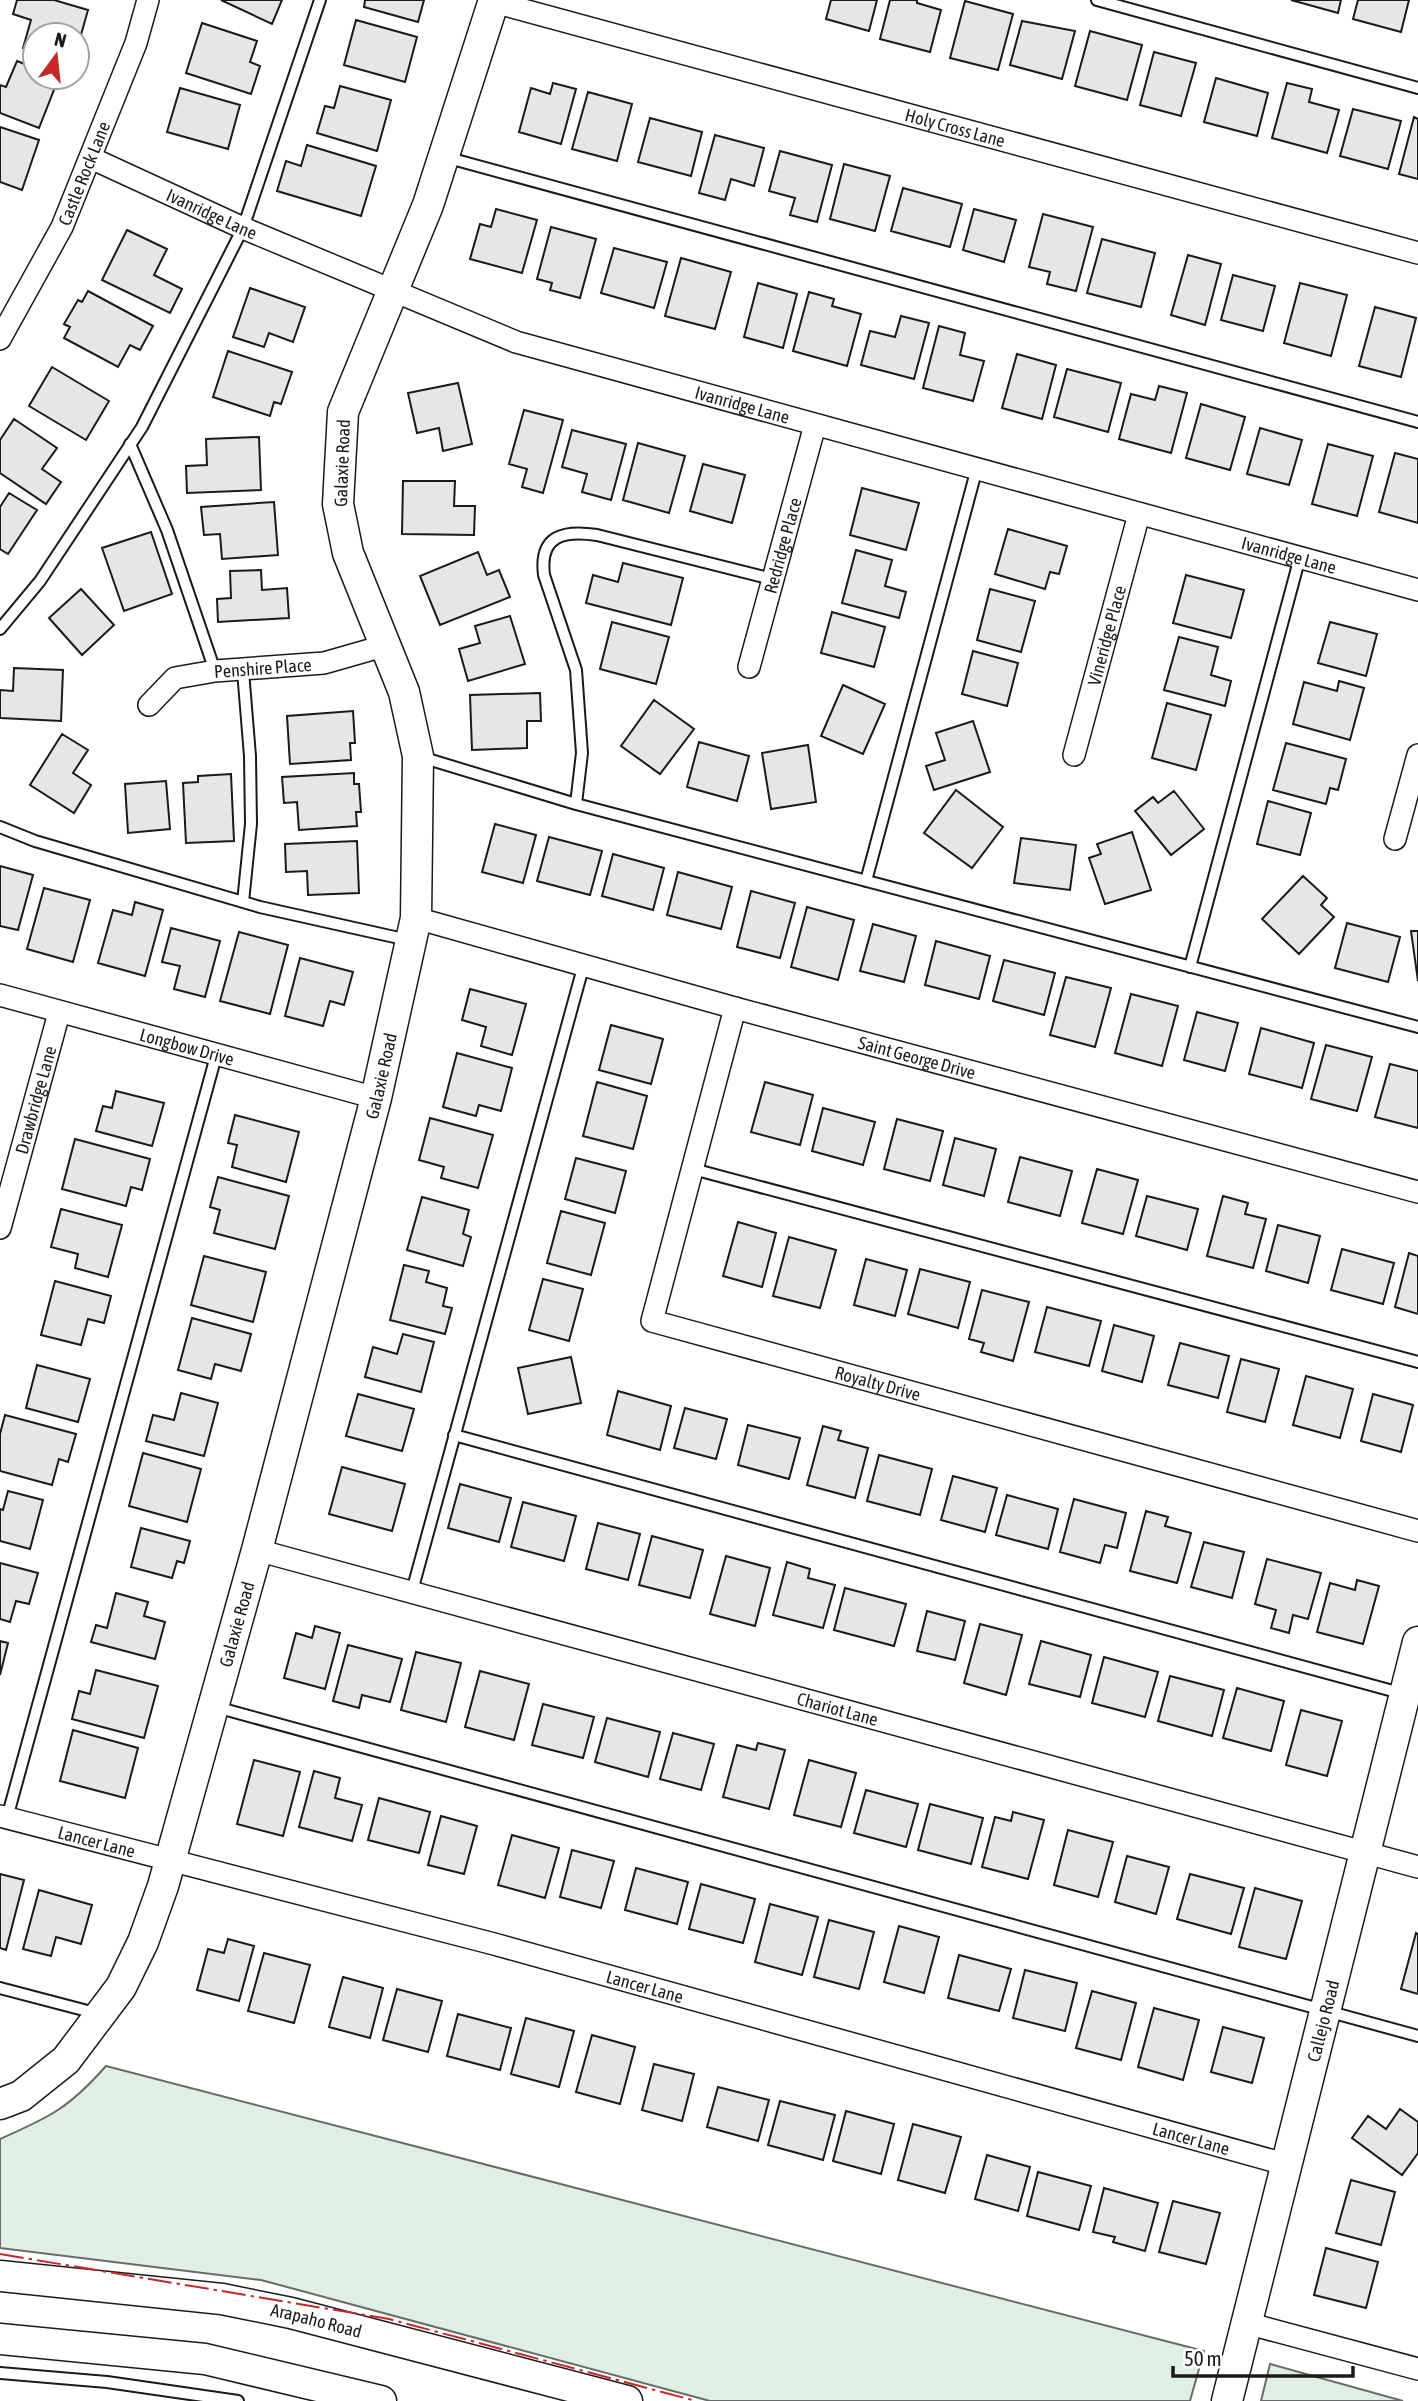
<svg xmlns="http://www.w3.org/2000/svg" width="1418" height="2401" viewBox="0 0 1418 2401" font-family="'Asap Condensed',sans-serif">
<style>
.green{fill:#e0efe3;stroke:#6a6a6a;stroke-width:2}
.building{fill:#e6e6e6;stroke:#1a1a1a;stroke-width:2}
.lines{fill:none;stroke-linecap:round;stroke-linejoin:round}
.lane-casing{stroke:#1a1a1a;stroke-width:14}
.street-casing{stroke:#1a1a1a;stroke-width:24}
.secondary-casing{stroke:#1a1a1a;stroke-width:33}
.lane{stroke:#fff;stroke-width:10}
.street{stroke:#fff;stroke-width:21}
.secondary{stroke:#fff;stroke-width:30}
.power{stroke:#c62828;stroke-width:2;stroke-dasharray:24 5 3.5 5;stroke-linecap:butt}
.labels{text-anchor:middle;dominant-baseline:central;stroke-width:5;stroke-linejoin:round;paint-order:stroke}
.street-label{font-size:18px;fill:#1a1a1a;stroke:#fff}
</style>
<rect width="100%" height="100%" fill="#fff"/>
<path class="green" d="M106,2066l1098,285 -14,50h-480l-449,-121 -261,-32v-109c50,-22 69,-31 106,-73z
M1270,2364l133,37h-142z"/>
<path class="building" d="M17,0h37l34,10 -11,39v-14h-42v16l-12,-3 8,-28 -18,-6z
M221,0h61l-10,24z
M365,0h59l-6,22 -54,-15z
M831,0h46l-8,31 -43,-12z
M890,0h27v3l24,7 -11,42 -50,-13z
M1291,0h50l-3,13z
M1358,0h51l-8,32 -48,-13z
M965,1l48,13 -15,56 -48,-12z
M356,20l61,17 -12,45 -61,-17z
M1022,21l53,10 -13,48 -52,-14z
M202,23l55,18 -7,21 10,4 -9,28 -65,-21z
M1090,31l52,14 -15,55 -52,-14z
M1154,52l42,11 -15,53 -41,-11z
M17,61l18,7v9h24l-20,51 -39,-15v-28l6,2z
M1216,78l52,15 -11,43 -53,-14z
M553,83l23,6 -15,55 -42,-12 12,-44 19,6z
M1287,83l25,6 -3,13 30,8 -12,43 -55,-15z
M340,86l51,14 -14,51 -60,-18 8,-27 9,2z
M180,88l60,17 -12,44 -61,-17z
M588,92l44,12 -15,57 -45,-12z
M1353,109l48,12 -13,48 -48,-13z
M1414,117l4,2v60l-19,-5z
M650,118l52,14 -11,44 -53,-14z
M0,127l39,13 -17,50 -22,-8z
M715,135l49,13 -10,38 -23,-7 -6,21 -26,-7z
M307,145l69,21 -15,50 -84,-25 9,-30 15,5z
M780,151l52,14 -15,57 -27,-7 5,-17 -26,-7z
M844,164l46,12 -15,55 -45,-12z
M903,188l59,16 -12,43 -59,-16z
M496,209l41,11 -15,53 -52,-14 10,-35 11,3z
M974,209l42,11 -12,42 -41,-12z
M1043,214l50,13 -17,64 -29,-7 3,-12 -21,-5z
M551,227l45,12 -16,59 -30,-8 2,-7 -15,-4z
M127,230l40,19 -13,26 28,14 -12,24 -68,-33z
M1102,239l53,14 -14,54 -54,-14z
M614,248l53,14 -13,46 -53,-15z
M1188,255l33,9 -16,61 -34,-10z
M681,258l50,14 -16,57 -50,-13z
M1233,275l42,11 -12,45 -42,-11z
M758,283l39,11 -14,54 -39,-11z
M1300,283l47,12 -16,61 -47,-13z
M250,288l55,19 -12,35 -24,-9 -5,14 -31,-10z
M88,291l65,35 -13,24 -10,-5 -12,22 -54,-29 6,-11 -6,-3 14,-24 4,2z
M809,292l25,7 -2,7 29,8 -14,52 -54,-15z
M1375,307l41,11 -15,59 -42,-11z
M901,316l28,7 -15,56 -53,-14 9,-34 25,6z
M939,326l26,7 -5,22 24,6 -11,40 -50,-13z
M228,351l64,21 -11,32 -7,-2 -4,14 -57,-19z
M1017,354l39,11 -14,54 -40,-11z
M52,367l57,34 -23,39 -57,-34z
M1067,369l54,14 -13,49 -54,-15z
M458,383l14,61 -29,7 -4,-23 -22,5 -9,-40z
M1159,386l28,7 -16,60 -52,-14 12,-45 24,6z
M1201,404l44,13 -15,53 -44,-12z
M524,410l39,10 -20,73 -21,-6 5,-18 -18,-5z
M14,419l43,29 -15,21 19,13 -15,22 -46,-31v-33z
M1260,428l42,12 -13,45 -42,-11z
M572,430l54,14 -15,56 -29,-8 5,-18 -25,-7z
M259,437l2,53 -74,3 -1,-27 21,-1 -1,-26z
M638,443l47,13 -16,57 -46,-13z
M1328,444l45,12 -16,60 -45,-12z
M1395,453l23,6v64l-39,-11z
M703,464l42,11 -13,48 -42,-12z
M403,481h52l-1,25h21l-1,29 -72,-1z
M862,488l57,15 -13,47 -56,-15z
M9,493l28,17 -29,44 -8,-5v-42z
M274,502l4,53 -56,4 -2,-25 -16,1 -3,-28z
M1008,529l59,17 -8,28 -9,-2 -5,17 -50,-15z
M151,532l21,62 -48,17 -22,-63z
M856,550l36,10 -7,26 21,6 -7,26 -57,-15z
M478,552l9,23 12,-5 11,27 -70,28 -20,-49z
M623,563l60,15 -12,47 -85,-22 7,-28 25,7z
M261,570l1,20 25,-2 2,30 -71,4 -1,-23 14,-1 -1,-27z
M1186,575l58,15 -13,48 -58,-15z
M81,589l33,36 -32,30 -33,-37z
M990,589l45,12 -14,51 -44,-12z
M832,612l53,15 -11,40 -53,-14z
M510,616l15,48 -57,17 -9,-32 21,-6 -5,-17z
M612,622l57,15 -13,47 -56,-15z
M1330,622l47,12 -11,42 -48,-13z
M1179,637l39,10 -7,28 20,6 -6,25 -61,-16z
M973,651l45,12 -11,43 -45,-12z
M14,668l49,2 -2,51 -61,-3v-28l13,1z
M1339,681l25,7 -14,52 -57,-16 11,-42 33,9z
M843,685l42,19 -22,50 -42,-18z
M540,693l1,28h-14v27l-55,2 -2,-55z
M654,700l40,29 -34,45 -39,-28z
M1167,703l44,12 -15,55 -44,-12z
M353,711l2,32h-5l1,17 -61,4 -3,-48z
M973,721l17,51 -56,18 -8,-24 19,-6 -9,-27z
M62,734l26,16 -15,23 18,12 -17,28 -44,-28z
M699,742l50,14 -12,45 -50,-14z
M1286,743l60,16 -8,31 -8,-2 -4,16 -53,-14z
M808,745l8,57 -45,7 -9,-56z
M354,773v11h5l2,28h-5l1,14 -58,4 -2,-28 -13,1 -2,-26z
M231,774l3,67 -48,2 -3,-60 15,-1v-6z
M166,781l4,48 -42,4 -3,-49z
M956,790l47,37 -31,41 -48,-35z
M1174,791l30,38 -33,26 -36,-44 18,-14 5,6z
M1268,801l43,12 -11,42 -43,-11z
M495,824l41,11 -13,48 -41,-11z
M1132,832l19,58 -46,14 -16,-46 12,-4 -4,-10z
M549,837l53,14 -12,44 -53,-14z
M1021,838l55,7 -6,45 -56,-7z
M357,841l2,52 -51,2 -1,-24 -21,1 -1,-28z
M613,854l51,14 -11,42 -51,-14z
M0,866l33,9 -15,55 -18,-4z
M678,872l54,15 -11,42 -54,-14z
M1303,876l24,22 -6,7 13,12 -35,37 -37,-35z
M44,888l46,12 -17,62 -46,-13z
M751,891l44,12 -15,55 -43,-11z
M135,902l28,8 -18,66 -47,-13 15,-53 19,5z
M807,907l47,13 -16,60 -47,-13z
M1347,923l53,14 -12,45 -53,-14z
M873,924l43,12 -12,46 -44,-11z
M171,928l49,13 -15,56 -31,-8 6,-23 -18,-4z
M1411,931h7v50z
M239,932l49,13 -18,69 -50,-13z
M936,941l54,15 -11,43 -54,-14z
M300,958l53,14 -9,33 -14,-4 -7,25 -38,-10z
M1004,960l51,13 -11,42 -51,-14z
M1066,977l45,11 -16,59 -45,-12z
M470,989l56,15 -14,51 -31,-9 5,-19 -24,-7z
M1131,994l47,12 -16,60 -47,-13z
M1197,1012l41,11 -13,48 -41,-11z
M611,1025l52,14 -12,45 -52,-14z
M1261,1028l53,15 -12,45 -53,-14z
M1326,1045l46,12 -15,54 -46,-12z
M457,1053l55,15 -11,43 -22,-6 -3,11 -33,-9z
M1390,1064l28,7v57l-43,-11z
M597,1082l50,14 -14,53 -50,-13z
M765,1082l48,13 -13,50 -49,-13z
M116,1091l48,12 -12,43 -56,-15 7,-25 9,2z
M823,1108l52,14 -12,43 -51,-14z
M235,1115l64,17 -13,50 -54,-15 5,-22 -9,-2z
M430,1118l63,17 -15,53 -37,-10 3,-11 -25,-7z
M897,1119l46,12 -13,50 -46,-12z
M955,1138l41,11 -12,47 -41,-11z
M75,1139l75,20 -8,31 -11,-3 -5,19 -64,-17z
M1020,1157l52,14 -12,45 -52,-14z
M576,1158l50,13 -11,42 -50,-14z
M1097,1169l41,11 -15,54 -41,-11z
M218,1177l71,19 -14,53 -61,-16 6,-23 -10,-3z
M1147,1196l51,13 -11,41 -51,-14z
M1223,1196l25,7 -3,11 21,5 -13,49 -46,-12z
M422,1197l47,13 -6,24 8,3 -8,29 -56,-16z
M61,1209l61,16 -14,52 -33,-9 3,-14 -27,-7z
M561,1211l44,12 -14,52 -44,-12z
M738,1222l38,11 -14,54 -39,-11z
M1278,1225l42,11 -12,47 -42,-12z
M789,1237l47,13 -16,58 -47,-12z
M1342,1249l52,14 -11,41 -52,-14z
M1409,1253l9,3v58l-23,-7z
M204,1256l62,16 -13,50 -62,-17z
M866,1259l41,11 -12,46 -41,-11z
M404,1265l25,6 -3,11 21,6 -4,18 9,2 -7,26 -55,-14z
M920,1269l50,13 -12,46 -50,-14z
M543,1279l40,10 -14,52 -40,-11z
M55,1281l56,15 -7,27 -16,-4 -7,26 -40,-10z
M982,1290l47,12 -16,59 -32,-9 3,-9 -15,-4z
M1047,1307l54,14 -12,45 -54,-14z
M192,1318l59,16 -10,37 -26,-7 -4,15 -33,-9z
M1114,1325l40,11 -12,46 -40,-11z
M403,1334l31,8 -13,50 -56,-15 8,-30 24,7z
M1180,1343l49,13 -11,42 -50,-13z
M571,1357l10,46 -53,11 -10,-46z
M1241,1359l38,10 -14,53 -38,-10z
M37,1365l53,14 -12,43 -52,-14z
M1306,1376l47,13 -13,49 -47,-13z
M618,1391l53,15 -11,44 -53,-15z
M181,1393l37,10 -14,53 -58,-15 7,-26 21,5z
M358,1394l56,15 -12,42 -56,-15z
M1373,1394l40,11 -12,47 -40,-11z
M685,1408l42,11 -11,40 -42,-11z
M5,1415l71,19 -8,28 -9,-3 -7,26 -52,-14v-37z
M748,1425l52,13 -11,41 -51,-14z
M823,1426l18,5 -3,9 30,8 -13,50 -48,-13z
M143,1453l58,16 -14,53 -58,-16z
M879,1455l53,14 -12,46 -53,-14z
M342,1467l63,17 -13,47 -63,-17z
M953,1476l44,12 -12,44 -44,-12z
M460,1484l51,14 -12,44 -51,-14z
M8,1491l35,9 -13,49 -30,-8v-32l3,1z
M1007,1495l51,14 -10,40 -52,-14z
M1074,1499l52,14 -9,35 -12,-3 -5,18 -40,-11z
M523,1502l53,14 -12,45 -53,-14z
M1146,1511l22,6 -3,9 26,7 -14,50 -47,-12z
M598,1523l42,11 -12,46 -42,-11z
M141,1528l49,13 -6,22 -7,-2 -5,17 -41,-11z
M652,1536l51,14 -13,48 -51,-13z
M1204,1542l40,10 -12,46 -41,-11z
M726,1556l44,12 -15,58 -45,-12z
M1267,1559l54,14 -13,46 -15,-4 -4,18 -18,-5 5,-18 -21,-6z
M787,1562l23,7 -2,9 27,7 -12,43 -50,-13z
M0,1563l38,10 -9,31 -13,-3 -6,21 -10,-3z
M1357,1580l22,6 -16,58 -46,-12 13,-49 25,7z
M845,1588l61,16 -12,42 -60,-16z
M116,1593l32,9 -4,14 21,6 -10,37 -64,-17 5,-17 11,3z
M927,1611l38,10 -10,39 -38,-9z
M980,1624l42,11 -16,60 -42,-12z
M315,1626l25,7 -15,56 -41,-11 12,-45 16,5z
M0,1641l8,2 -8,32z
M1041,1641l50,14 -11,42 -51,-13z
M348,1645l54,14 -12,43 -28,-7 -3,13 -26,-7z
M416,1652l45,11 -15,59 -45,-12z
M1104,1657l54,15 -13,45 -53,-14z
M96,1670l62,16 -14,52 -72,-19 7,-28 11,3z
M480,1671l49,13 -15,56 -49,-13z
M1170,1676l54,14 -12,46 -54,-15z
M1237,1688l47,13 -13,50 -48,-13z
M543,1704l51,13 -11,41 -51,-13z
M1301,1710l41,11 -15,55 -41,-11z
M607,1718l53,14 -12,45 -53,-15z
M73,1730l65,18 -13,50 -65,-17z
M673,1733l41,11 -13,46 -41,-11z
M758,1743l27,7 -16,59 -46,-12 14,-52 19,5z
M254,1760l46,12 -17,64 -46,-12z
M809,1760l47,13 -15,54 -47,-12z
M314,1771l26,7 -5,20 27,7 -10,36 -53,-14z
M866,1790l52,14 -12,43 -52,-14z
M379,1798l51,14 -11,41 -51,-13z
M930,1804l53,14 -12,46 -53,-14z
M1013,1812l31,8 -16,59 -46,-12 13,-50 16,4z
M441,1816l36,10 -13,48 -36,-9z
M1068,1830l45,12 -15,55 -44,-12z
M512,1835l47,13 -14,50 -47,-13z
M572,1850l42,11 -13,47 -41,-11z
M1127,1856l42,11 -13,47 -41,-12z
M636,1868l52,14 -11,42 -52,-14z
M0,1874l24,6 -18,70 -6,-2z
M1190,1874l54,14 -13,46 -54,-15z
M701,1884l54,15 -12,44 -54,-14z
M1255,1888l47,13 -16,58 -47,-12z
M39,1890l53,15 -11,39 -25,-7 -5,19 -28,-7z
M770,1904l48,13 -16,58 -47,-13z
M829,1920l45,12 -15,57 -45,-12z
M899,1926l40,11 -15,56 -40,-11z
M1416,1933l2,1v60l-17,-5z
M228,1939l26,7 -15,55 -42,-11 11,-41 16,4z
M264,1953l46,12 -16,58 -46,-12z
M959,1955l52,14 -12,42 -51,-13z
M1025,1970l52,13 -12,48 -52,-13z
M343,1977l40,11 -13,50 -41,-11z
M397,1989l45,12 -14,51 -45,-12z
M1092,1991l44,12 -15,57 -45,-12z
M1154,2008l45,12 -16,60 -45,-13z
M458,2014l53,14 -11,42 -53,-14z
M526,2018l48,13 -15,56 -48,-13z
M1223,2027l41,11 -12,45 -41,-11z
M592,2035l43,12 -15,57 -44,-12z
M654,2064l40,10 -12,47 -40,-11z
M718,2087l51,13 -11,41 -51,-14z
M780,2101l55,14 -12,45 -55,-15z
M1400,2109l18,13v31l-16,22 -50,-37 16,-22 18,13z
M846,2111l48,13 -13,50 -48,-13z
M913,2124l48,13 -16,56 -47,-13z
M987,2155l43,12 -12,44 -43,-12z
M1038,2172l53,14 -12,44 -52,-14z
M1351,2180l44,12 -14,53 -45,-12z
M1104,2188l54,15 -13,48 -32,-9 2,-5 -22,-5z
M1173,2201l47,12 -14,51 -47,-12z
M1326,2248l52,14 -12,46 -52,-13z"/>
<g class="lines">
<defs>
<path id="lane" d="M1097,0l321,88
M445,157l973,265
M130,444l37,86 48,141
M0,629l40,-48 102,-154 101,-199 77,-228
M243,671l7,85 1,68 -8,78
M421,757l155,47 842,223
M576,804l6,-51 -6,-83 -32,-95c-5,-40 20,-45 53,-40l175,44
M0,827l35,14 225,66 148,33
M866,881l111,-413
M1190,967l110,-410
M693,1169l725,193
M454,1435l950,259
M412,1591l172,-627
M216,1707l1202,329
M7,1818l209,-762
M0,1988l99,26
M0,2373l107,9 131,19"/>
<g id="street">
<path id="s1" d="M494,2l924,251"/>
<path id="s2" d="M91,158l152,70 273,114 902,248"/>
<path id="s3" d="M0,339l62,-112 74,-184 12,-43"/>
<path id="s4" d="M749,667l66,-242"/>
<path id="s5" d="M149,705l26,-27 40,-7 109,-8 63,-18"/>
<path id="s6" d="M1074,755l65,-241"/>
<path d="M1395,839l23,-84"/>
<path id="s7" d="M416,918l319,90 683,184"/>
<path id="s8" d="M0,995l376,103"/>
<path id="s9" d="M735,1008l-83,313 766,210"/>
<path id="s10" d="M0,1228l59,-215"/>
<path id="s11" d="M257,1550l1161,317"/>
<path id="s12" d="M0,1816l494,128 794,221"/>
<path d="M1246,2323l172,46"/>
</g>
<g id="secondary">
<path id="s13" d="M0,2104l21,-8 45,-36 55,-73 22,-45 20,-56 94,-336 119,-452 40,-180 2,-162 -14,-64 -56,-139 -10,-49 5,-92 85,-207 66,-205"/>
<path id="s14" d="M0,2276l222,23 69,14 336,88"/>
<path d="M0,2339l205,20 176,42"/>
<path id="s15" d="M1227,2401l191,-759"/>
</g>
</defs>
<use href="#lane" class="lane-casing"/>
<use href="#street" class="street-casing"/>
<use href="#secondary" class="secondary-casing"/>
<use href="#lane" class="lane"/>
<use href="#street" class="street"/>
<use href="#secondary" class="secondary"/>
<path class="power" d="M0,2254l389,65 307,82"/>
</g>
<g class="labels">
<g class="street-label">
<text stroke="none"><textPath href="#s1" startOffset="478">Holy Cross Lane</textPath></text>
<text stroke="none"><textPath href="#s3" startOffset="186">Castle Rock Lane</textPath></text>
<text stroke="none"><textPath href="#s2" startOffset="133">Ivanridge Lane</textPath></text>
<text stroke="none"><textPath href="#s2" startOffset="698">Ivanridge Lane</textPath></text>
<text transform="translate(342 463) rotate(-88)">Galaxie Road</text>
<text stroke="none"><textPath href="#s4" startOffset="126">Redridge Place</textPath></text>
<text stroke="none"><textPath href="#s2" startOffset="1265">Ivanridge Lane</textPath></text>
<text stroke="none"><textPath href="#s6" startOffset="124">Vineridge Place</textPath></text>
<text stroke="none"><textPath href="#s5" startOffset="126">Penshire Place</textPath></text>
<text stroke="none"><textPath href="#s8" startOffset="194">Longbow Drive</textPath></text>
<text stroke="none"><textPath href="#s7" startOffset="520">Saint George Drive</textPath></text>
<text stroke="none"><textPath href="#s13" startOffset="1120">Galaxie Road</textPath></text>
<text stroke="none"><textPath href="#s10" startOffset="133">Drawbridge Lane</textPath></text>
<text stroke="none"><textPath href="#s9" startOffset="558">Royalty Drive</textPath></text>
<text stroke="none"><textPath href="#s13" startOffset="553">Galaxie Road</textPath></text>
<text stroke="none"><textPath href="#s11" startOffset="602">Chariot Lane</textPath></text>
<text stroke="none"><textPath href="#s12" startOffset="100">Lancer Lane</textPath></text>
<text stroke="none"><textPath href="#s12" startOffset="667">Lancer Lane</textPath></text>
<text stroke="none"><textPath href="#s15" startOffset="392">Callejo Road</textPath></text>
<text stroke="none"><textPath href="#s12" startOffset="1234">Lancer Lane</textPath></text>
<text stroke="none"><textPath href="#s14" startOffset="320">Arapaho Road</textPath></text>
</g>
</g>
<g transform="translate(56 56) rotate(15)"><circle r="33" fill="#ffffff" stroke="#a3a3a3" stroke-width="2"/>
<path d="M0-5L12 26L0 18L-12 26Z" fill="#c62828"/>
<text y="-10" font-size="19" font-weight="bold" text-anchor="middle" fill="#1a1a1a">N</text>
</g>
<path d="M1173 2366v10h180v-10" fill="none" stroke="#1a1a1a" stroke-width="3.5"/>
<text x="1184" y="2366" font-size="21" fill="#1a1a1a" stroke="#ffffff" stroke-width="5" paint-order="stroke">50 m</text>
</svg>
